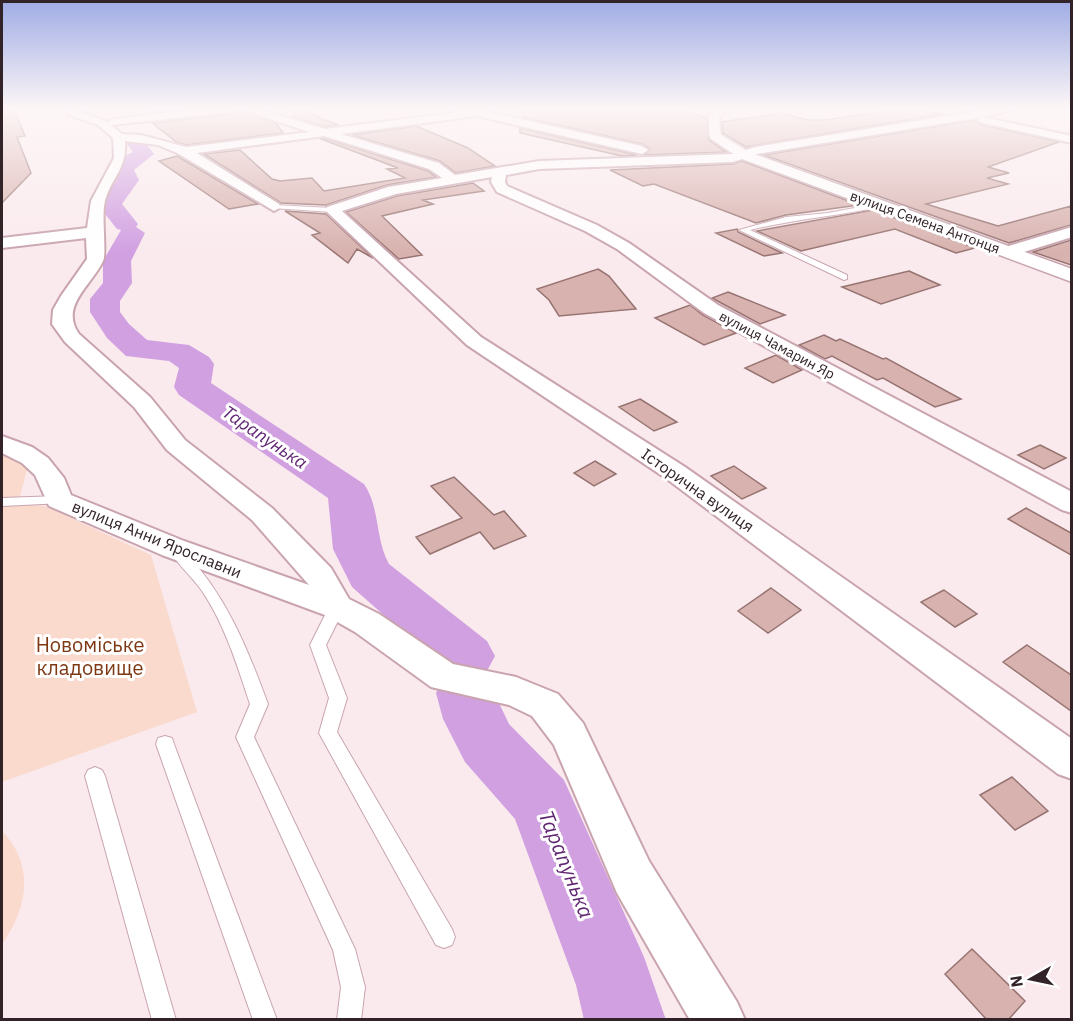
<svg xmlns="http://www.w3.org/2000/svg" width="1073" height="1021" viewBox="0 0 1073 1021" font-family="'IBM Plex Sans',sans-serif">
<style>
.green{fill:#f9dacd}
.lines{fill:none;stroke-linecap:round;stroke-linejoin:round}
.river{fill:#d1a0e1;fill-rule:evenodd}
.building{fill:#d8b2af;stroke:#977471;stroke-width:1.5}
.service-casing{stroke:#c9a4ae;stroke-width:2}
.minor-casing{stroke:#c9a4ae;stroke-width:4}
.tertiary-casing{stroke:#c9a4ae;stroke-width:3}
.service{fill:#fff;fill-rule:evenodd}
.minor{fill:#fff;fill-rule:evenodd}
.tertiary{fill:#fff;fill-rule:evenodd}
.labels{text-anchor:middle;dominant-baseline:central;stroke-width:6;stroke-linejoin:round;paint-order:stroke}
.far-street-label{font-size:14px;fill:#312327;stroke:#fff}
.street-label{font-size:16px;fill:#312327;stroke:#fff}
.water-label{font-size:18px;font-style:italic;fill:#602672;stroke:#fff}
.near-park-label{font-size:20px;fill:#7e3814;stroke:#fff}
.near-water-label{font-size:21px;font-style:italic;fill:#602672;stroke:#fff}
</style>
<rect width="100%" height="100%" fill="#faeaee"/>
<path class="green" d="M2,451l27,11 -11,42 27,2 106,49 46,157 -195,70z
M2,831c33,34 26,77 0,113z"/>
<g class="lines">
<path class="river" d="M148,109h18l4,6 -8,5 -6,-1z
M134,135l7,2 13,17 -20,16 5,10 -17,24 16,20 -2,3 9,6 -14,28 1,22 -12,18v11l9,12 18,16 42,5 20,12 5,7 -3,19 153,101c16,23 11,55 25,80l98,77 8,15 -8,15 -9,3 8,2 23,48 55,56 80,177 22,63h-82l-8,-35 -61,-166 -50,-57 -22,-43 -7,-26 8,-17 10,-3 -7,-2 -95,-84 -19,-38 -5,-51 -149,-103 -5,-8 5,-19 -10,-7 -43,-5 -19,-18 -17,-26v-13l13,-16v-22l18,-31 -4,-1 -19,-24 19,-25 -3,-10 10,-14 9,-4 -8,-11z"/>
</g>
<path class="building" d="M2,109h12l11,27 -8,1 14,36 -29,30z
M239,109l37,14 7,10 -97,12 -8,-2 -26,-20 79,-9z
M296,109h2l40,16 -13,2 -33,-10z
M523,109h152l32,9 2,22 17,12 -81,3 5,-6 -8,-5 -120,-27z
M902,109l42,5 -198,33 -23,-14 -1,-11 60,-9 26,7h17z
M976,120l3,4 80,18 -71,25 21,6 -22,5 21,6 -82,20 72,22 73,-20v19l-62,18 -245,-88z
M416,126l52,22 27,18 -39,7 -16,-12 -88,-26z
M520,128l117,27 -15,1 -102,-23z
M324,138l104,33 8,6 -49,8 -61,20 -45,-2 -77,-49 36,-4 32,29 8,2 32,-3 12,13 81,-13 -18,-9 11,-1 -77,-29z
M177,156l81,48 -29,5 -70,-48z
M742,161l117,44 -73,10 -30,8 -102,-39 -11,2 -33,-16 123,-6z
M473,183l11,8 -61,9 10,4 -51,12 40,39 -23,4 -53,-47 51,-16z
M873,210l102,38 -19,5 -61,-24 -94,22 -44,-20z
M285,211l41,3 47,44 -16,-9 -9,14 -36,-28 8,-2z
M737,229l1,3 44,21 -18,3 -48,-23z
M1071,240v25l-38,-13z
M598,269l11,7 27,33 -77,7 -10,-16 -12,-11z
M909,271l31,14 -59,19 -39,-17z
M728,292l57,23 -25,9 -48,-26z
M690,305l13,10 33,18 -32,12 -49,-27z
M824,335l12,6 4,-2 43,20 3,-1 75,41 -26,8 -52,-29 -6,2 -45,-24 -7,3 -26,-14z
M776,355l26,15 -29,13 -28,-15z
M640,399l37,23 -23,9 -35,-24z
M1040,445l26,13 -22,11 -26,-14z
M595,461l21,13 -22,12 -20,-13z
M734,466l32,22 -24,11 -31,-23z
M454,477l40,38 10,-4 22,25 -32,13 -14,-17 -50,22 -14,-17 46,-19 -31,-32z
M1026,508l45,25v22l-63,-36z
M771,588l30,22 -33,23 -30,-22z
M944,590l33,24 -22,13 -34,-25z
M1027,645l44,30v36l-68,-49z
M1012,777l36,34 -33,19 -35,-35z
M972,949l53,52 -17,19h-21l-42,-46z"/>
<g class="lines">
<defs>
<path id="service" d="M881,203l2,3c-44,10 -89,13 -133,24l97,45v4l-3,1 -105,-50 47,-13 42,-4z
M274,205l58,3 4,2 -4,2 -60,-4z
M59,496l5,1 2,3 -2,3 -62,3v-8z
M179,549l5,2c42,44 63,96 84,153l-14,33 101,212 10,38 -4,33h-24l4,-33 -8,-37 -97,-213 14,-33c-13,-39 -25,-79 -48,-113 -9,-13 -22,-24 -30,-37z
M337,601l6,2 2,4 -19,38 21,53 -10,34 115,197 3,8 -3,8 -8,3 -8,-3 -117,-212 10,-35 -19,-53 21,-42z
M165,736l7,2 2,6 103,276h-24l-97,-276 2,-6z
M95,767l7,3 3,6 71,244h-24l-67,-244 3,-6z"/>
<path id="minor" d="M201,109h35l-5,3 -120,13 11,9 19,1 45,12 123,-15 -68,-23h17l67,20 135,-17 -5,-3h20l167,37 6,4 -6,4 -165,-38 -136,18 98,29 16,12 84,-14 193,-7 23,-7 236,-38h26l-34,8 89,19v7l-93,-21 -1,-2 4,-3 -225,37 -24,8 -194,7 -33,6 -1,7 2,4 90,39 32,18 89,62 354,187v21l-10,-3 -358,-197 -87,-64 -32,-18 -88,-39 -6,-10 1,-5 -96,17 -54,17 139,126 204,130 387,272v40l-14,-5 -391,-295 -200,-134 -142,-135 2,-3 61,-20 54,-9 -13,-9 -105,-33 -127,17 82,51 2,3 -7,4 -97,-58 -19,-8 -33,-4c2,29 -13,35 -20,60 -4,15 2,53 -2,60 -11,24 -44,45 -24,73l71,63 35,43 87,68 59,60 18,31 30,15 74,50 63,13 42,17 25,29 66,138 88,141 8,18h-55l-73,-127 -63,-148 -22,-29 -23,-11 -78,-18 -76,-55 -30,-17 -163,-60 -113,-49 -14,-31 -13,-12 -20,-10v-17l30,11 16,11 16,20 7,17 113,46 125,44 -57,-65 -85,-70 -33,-43 -69,-65 -13,-18 1,-14 8,-14 26,-37 -1,-21 -84,10v-10l85,-10 4,-27 23,-43 -1,-20 -15,-13 -29,-10v-4h8l31,11 5,-3z
M715,109h11l-7,8 2,18 -6,3 -6,-3v-19z
M1072,227v10l-64,20 -8,-5 2,-4z"/>
<path id="tertiary" d="M715,131l34,21 323,117v13l-333,-124 -29,-20v-6z"/>
</defs>
<use href="#service" class="service-casing"/>
<use href="#minor" class="minor-casing"/>
<use href="#tertiary" class="tertiary-casing"/>
<use href="#service" class="service"/>
<use href="#minor" class="minor"/>
<use href="#tertiary" class="tertiary"/>
</g>
<linearGradient id="sky" x2="0" y2="1"><stop stop-color="#9face5"/><stop offset="0.43" stop-color="#fdf6f7"/><stop offset="1" stop-color="#fdf6f7" stop-opacity="0"/></linearGradient>
<rect width="1073" height="252" fill="url(#sky)"/>
<g class="labels">
<g class="far-street-label">
<text transform="translate(925 222) rotate(20)">вулиця Семена Антонця</text>
<text transform="translate(777 345) rotate(28)">вулиця Чамарин Яр</text>
</g>
<g class="street-label">
<text transform="translate(698 490) rotate(35)">Історична вулиця</text>
<text transform="translate(157 539) rotate(22)">вулиця Анни Ярославни</text>
</g>
<g class="water-label">
<text transform="translate(265 437) rotate(34)">Тарапунька</text>
</g>
<g class="near-park-label">
<text x="90" y="644">Новоміське<tspan x="90" dy="23">кладовище</tspan></text>
</g>
<g class="near-water-label">
<text transform="translate(567 864) rotate(68)">Тарапунька</text>
</g>
</g>
<rect width="1073" height="1021" fill="none" stroke="#312327" stroke-width="6"/>
<g transform="translate(1031 979) rotate(261)" stroke="#ffffff" stroke-width="4.5" paint-order="stroke">
<path d="M0-4.5L10 22L0 15L-10 22Z" fill="#312327"/>
<text y="-9" font-size="16" font-weight="bold" text-anchor="middle" fill="#312327">N</text>
</g>
</svg>
